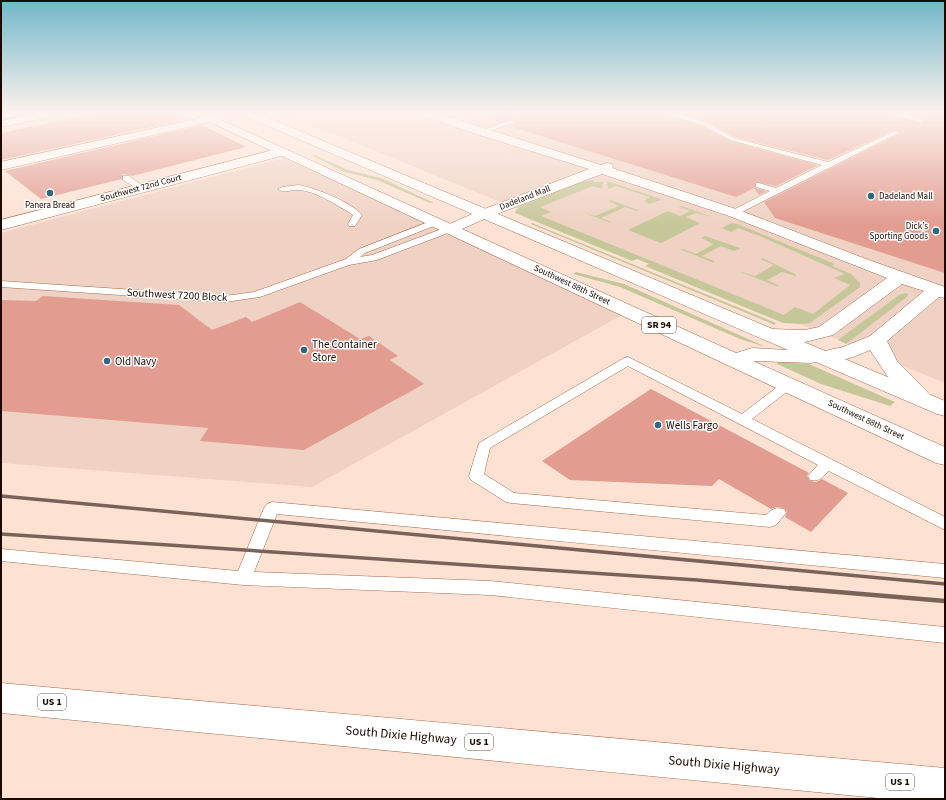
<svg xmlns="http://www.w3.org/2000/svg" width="946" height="800" viewBox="0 0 946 800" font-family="'Source Sans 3',sans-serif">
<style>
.built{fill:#efd2c3}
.green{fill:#c5c799}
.building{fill:#e29c90}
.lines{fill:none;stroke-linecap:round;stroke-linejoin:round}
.lane-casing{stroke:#a46b4b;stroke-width:1}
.street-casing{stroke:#a46b4b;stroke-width:1}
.secondary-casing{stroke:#a46b4b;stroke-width:1}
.primary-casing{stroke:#a46b4b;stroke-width:1}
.highway-casing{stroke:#a46b4b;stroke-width:1}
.lane{fill:#fff;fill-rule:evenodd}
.street{fill:#fff;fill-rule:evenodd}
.secondary{fill:#fff;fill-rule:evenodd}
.primary{fill:#fff;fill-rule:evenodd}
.highway{fill:#fff;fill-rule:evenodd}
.rail-far1{stroke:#796257;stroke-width:3.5}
.rail{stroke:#796257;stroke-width:4.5}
.poi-dot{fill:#2e6881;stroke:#fff;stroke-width:1.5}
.labels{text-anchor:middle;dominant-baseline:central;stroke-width:3;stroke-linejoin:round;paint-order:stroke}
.far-street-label{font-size:9px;fill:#1e0901;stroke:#fff}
.far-poi-label{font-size:9px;fill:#1e0901;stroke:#fff;text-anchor:start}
.shield{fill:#fff;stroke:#62534d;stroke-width:1}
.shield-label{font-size:10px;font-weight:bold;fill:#1e0901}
.street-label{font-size:11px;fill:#1e0901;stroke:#fff}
.poi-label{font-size:11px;fill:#1e0901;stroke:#fff;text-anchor:start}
.near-street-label{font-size:13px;fill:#1e0901;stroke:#fff}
</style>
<rect width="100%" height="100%" fill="#fde2d4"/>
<path class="built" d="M284,114h661v269l-538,-219z
M284,158l338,157 -310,172 -311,-24v-230z"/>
<path class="green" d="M311,155h4l33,15 33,8 53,25h-4l-53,-23 -32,-8z
M592,180l2,2h9l-1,7 -9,-3 -53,21 11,5 -10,4 243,99 11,-8 18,7 37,-29 -16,-7 11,-4 -85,-38 -22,-8 -7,4 -9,-4 10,-5 5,1 98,40 -3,2 19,8 9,9v4l-50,36 -9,1 -18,-1 -138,-57 4,-2 -12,-5 -5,2 -117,-48 1,-3 5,-4 60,-24z
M607,181l54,18v1l-12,4 -5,-3 6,-4 -34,-11 -8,3z
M610,200l28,10v1l-13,-4 -24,11 10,4v1l-29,-11 13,4 24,-10 -10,-5z
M678,206h4l30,11 -16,-4 -10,4 14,6 -39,20 -33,-13 40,-19 12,5 10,-5z
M532,223l244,100 -2,2 -6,-3 -237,-98z
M705,236l35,12v1l-6,2 -13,-5 -19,10 12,5v2l-34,-14h3l13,5 18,-10 -13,-6z
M762,258l33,16 1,2 -14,-4 -15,8 12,6h-3l-37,-15 16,5 19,-11 -14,-6z
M576,272l48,12 142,63 -26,-8 -120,-52 -47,-13z
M905,293l3,1v2l-58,45 -4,3 -8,-4 61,-45z
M780,362l29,2 86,38 -5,4 -69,-22 -44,-20v-1z"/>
<path class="building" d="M92,114h88l9,5 -188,41v-27z
M490,114h175l37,12 28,15 88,24 -42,21 -20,-4 -1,6 11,3 -7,4 -5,-7 -18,9 -227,-71 6,-3v-2l-3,-2 -13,4 -10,-4z
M684,114h206l30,9 4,-4 -14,-5h35v159l-170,-55 -11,-16 137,-69 -1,-2 -6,-1 -66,30 -93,-23 -27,-15z
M202,125l44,22 -114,29 -9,-2 -1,5 -81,20 -36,-28z
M43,296l136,9 33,25 34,-13 6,5 48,-20 60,37 9,-3 29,20 -8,4 34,24 -120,66 -104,-9 8,-13 -207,-17v-111l35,1z
M651,389l158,84 -2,3 3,5 6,1 6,-3 26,14 -37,39 -26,-15 2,-5 -3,-4 -8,-1 -5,2 -52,-30 -7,7 -142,-6 -28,-19z"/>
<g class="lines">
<defs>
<path id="lane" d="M666,114h12l29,9 27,15 94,24 67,-31 5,1 -166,84 -3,-1 -1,-2 1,-2 39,-20 -14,-4v-4h3l17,5 46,-23 -92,-25 -27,-15z
M891,114h13l19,6 -3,2z
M511,120l3,2 -1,1 -33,11 -3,-2z
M123,176h6l17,12 -1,2h-6l-16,-10z
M299,185c17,3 52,17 63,30l-7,11h-6l-1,-2 5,-9 -4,-3c-15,-8 -33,-21 -50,-22 -7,-1 -15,4 -21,-1l4,-2z
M436,219l3,1 1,2 -1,2 -74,29 -5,4 12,-2 75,-28 3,-1 5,3 -2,2 -76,29 -28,5 -89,32 -35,5 -224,-15v-6l224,15 29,-4 92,-33 13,-10z
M628,357l114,57 43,-33h8l2,3 -2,3 -41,32 193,98v13l-116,-59c-6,6 -10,11 -19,9l-2,-4 10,-11 -190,-99 -138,82 -6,26 30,19 252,22c6,-6 9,-8 18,-6l2,4 -10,12 -6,2 -259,-24 -5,-1 -35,-22 -2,-4 10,-33 145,-85z
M272,502l673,62v14l-668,-64 -23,58 236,9 455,46v16l-455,-48 -247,-10 -242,-24v-12l237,22 26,-63 3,-4z"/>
<path id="street" d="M422,114h17l162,51 6,-2 5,1 1,3 -1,1 127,42 127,49 79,28v11l-6,-1 -52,44 10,20 38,39 -3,5 -8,2 -8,-2 -28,-28 -18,-27c-16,7 -38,16 -55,11l-3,-4 3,-4 28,-6 27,-11 54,-45 -22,-7 -69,51 -28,7 -34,-1 -7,-2 -3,-4 3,-4 7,-2 34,1 14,-3 68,-49 -158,-62 -127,-42 -113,43 -34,15 -5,2 -5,-2 -3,-3 3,-3 34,-15 110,-42 -113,-35 -53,-18z
M210,116l6,3 -2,2 -213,49v-8z
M281,148l4,1 2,3 -2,3 -284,75v-10z"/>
<path id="secondary" d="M32,114h24l-5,3 -50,10v-6z"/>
<path id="primary" d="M193,114h15l528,239 16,-5 36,2 -543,-234 -1,-2h15l686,287v15l-8,-2 -121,-52 -5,1 -58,-2 192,86v18l-9,-2z"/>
<path id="highway" d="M1,683l944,85v31h-57l-887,-86z"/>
</defs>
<use href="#lane" class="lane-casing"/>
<use href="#street" class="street-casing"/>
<use href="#secondary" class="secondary-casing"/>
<use href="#primary" class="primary-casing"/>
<use href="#highway" class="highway-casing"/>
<use href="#lane" class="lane"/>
<use href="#street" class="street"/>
<use href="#secondary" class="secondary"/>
<use href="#primary" class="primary"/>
<use href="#highway" class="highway"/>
<path class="rail-far1" d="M1,496l944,88
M1,534l696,46 105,9"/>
<path class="rail" d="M790,588l155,13"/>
</g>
<linearGradient id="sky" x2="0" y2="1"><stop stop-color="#71b7ca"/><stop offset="0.5" stop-color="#fef2ec"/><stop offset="1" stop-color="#fef2ec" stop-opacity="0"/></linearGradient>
<rect width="946" height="226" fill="url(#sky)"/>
<g class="poi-dot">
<circle cx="50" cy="193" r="4"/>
<circle cx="871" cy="196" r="4"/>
<circle cx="936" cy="231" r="4"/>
<circle cx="304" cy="350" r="4"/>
<circle cx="107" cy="361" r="4"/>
<circle cx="658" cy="425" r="4"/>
</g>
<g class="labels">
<g class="far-street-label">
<text transform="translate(141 188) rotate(-15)">Southwest 72nd Court</text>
<text transform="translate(525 198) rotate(-21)">Dadeland Mall</text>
<text transform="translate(572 285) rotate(25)">Southwest 88th Street</text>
<text transform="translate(866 420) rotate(25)">Southwest 88th Street</text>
</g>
<g class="far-poi-label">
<text x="879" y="196">Dadeland Mall</text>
<text x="50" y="205" text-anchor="middle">Panera Bread</text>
<text x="928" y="226" text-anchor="end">Dick's<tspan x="928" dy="10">Sporting Goods</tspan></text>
</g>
<g class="shield">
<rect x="642" y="317" width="34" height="16" rx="3"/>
<rect x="38" y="694" width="28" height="16" rx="3"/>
<rect x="465" y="734" width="28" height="16" rx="3"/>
<rect x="886" y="774" width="28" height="16" rx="3"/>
</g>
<g class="shield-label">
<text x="659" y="325">SR 94</text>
<text x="52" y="702">US 1</text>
<text x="479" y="742">US 1</text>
<text x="900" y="782">US 1</text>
</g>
<g class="street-label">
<text transform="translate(177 295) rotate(3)">Southwest 7200 Block</text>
</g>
<g class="poi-label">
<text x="312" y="344">The Container<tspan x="312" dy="13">Store</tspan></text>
<text x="115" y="361">Old Navy</text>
<text x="666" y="425">Wells Fargo</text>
</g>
<g class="near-street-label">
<text transform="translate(401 735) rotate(5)">South Dixie Highway</text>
<text transform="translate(724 765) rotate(5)">South Dixie Highway</text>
</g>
</g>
<rect width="946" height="800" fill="none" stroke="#1e0901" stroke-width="4"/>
</svg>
